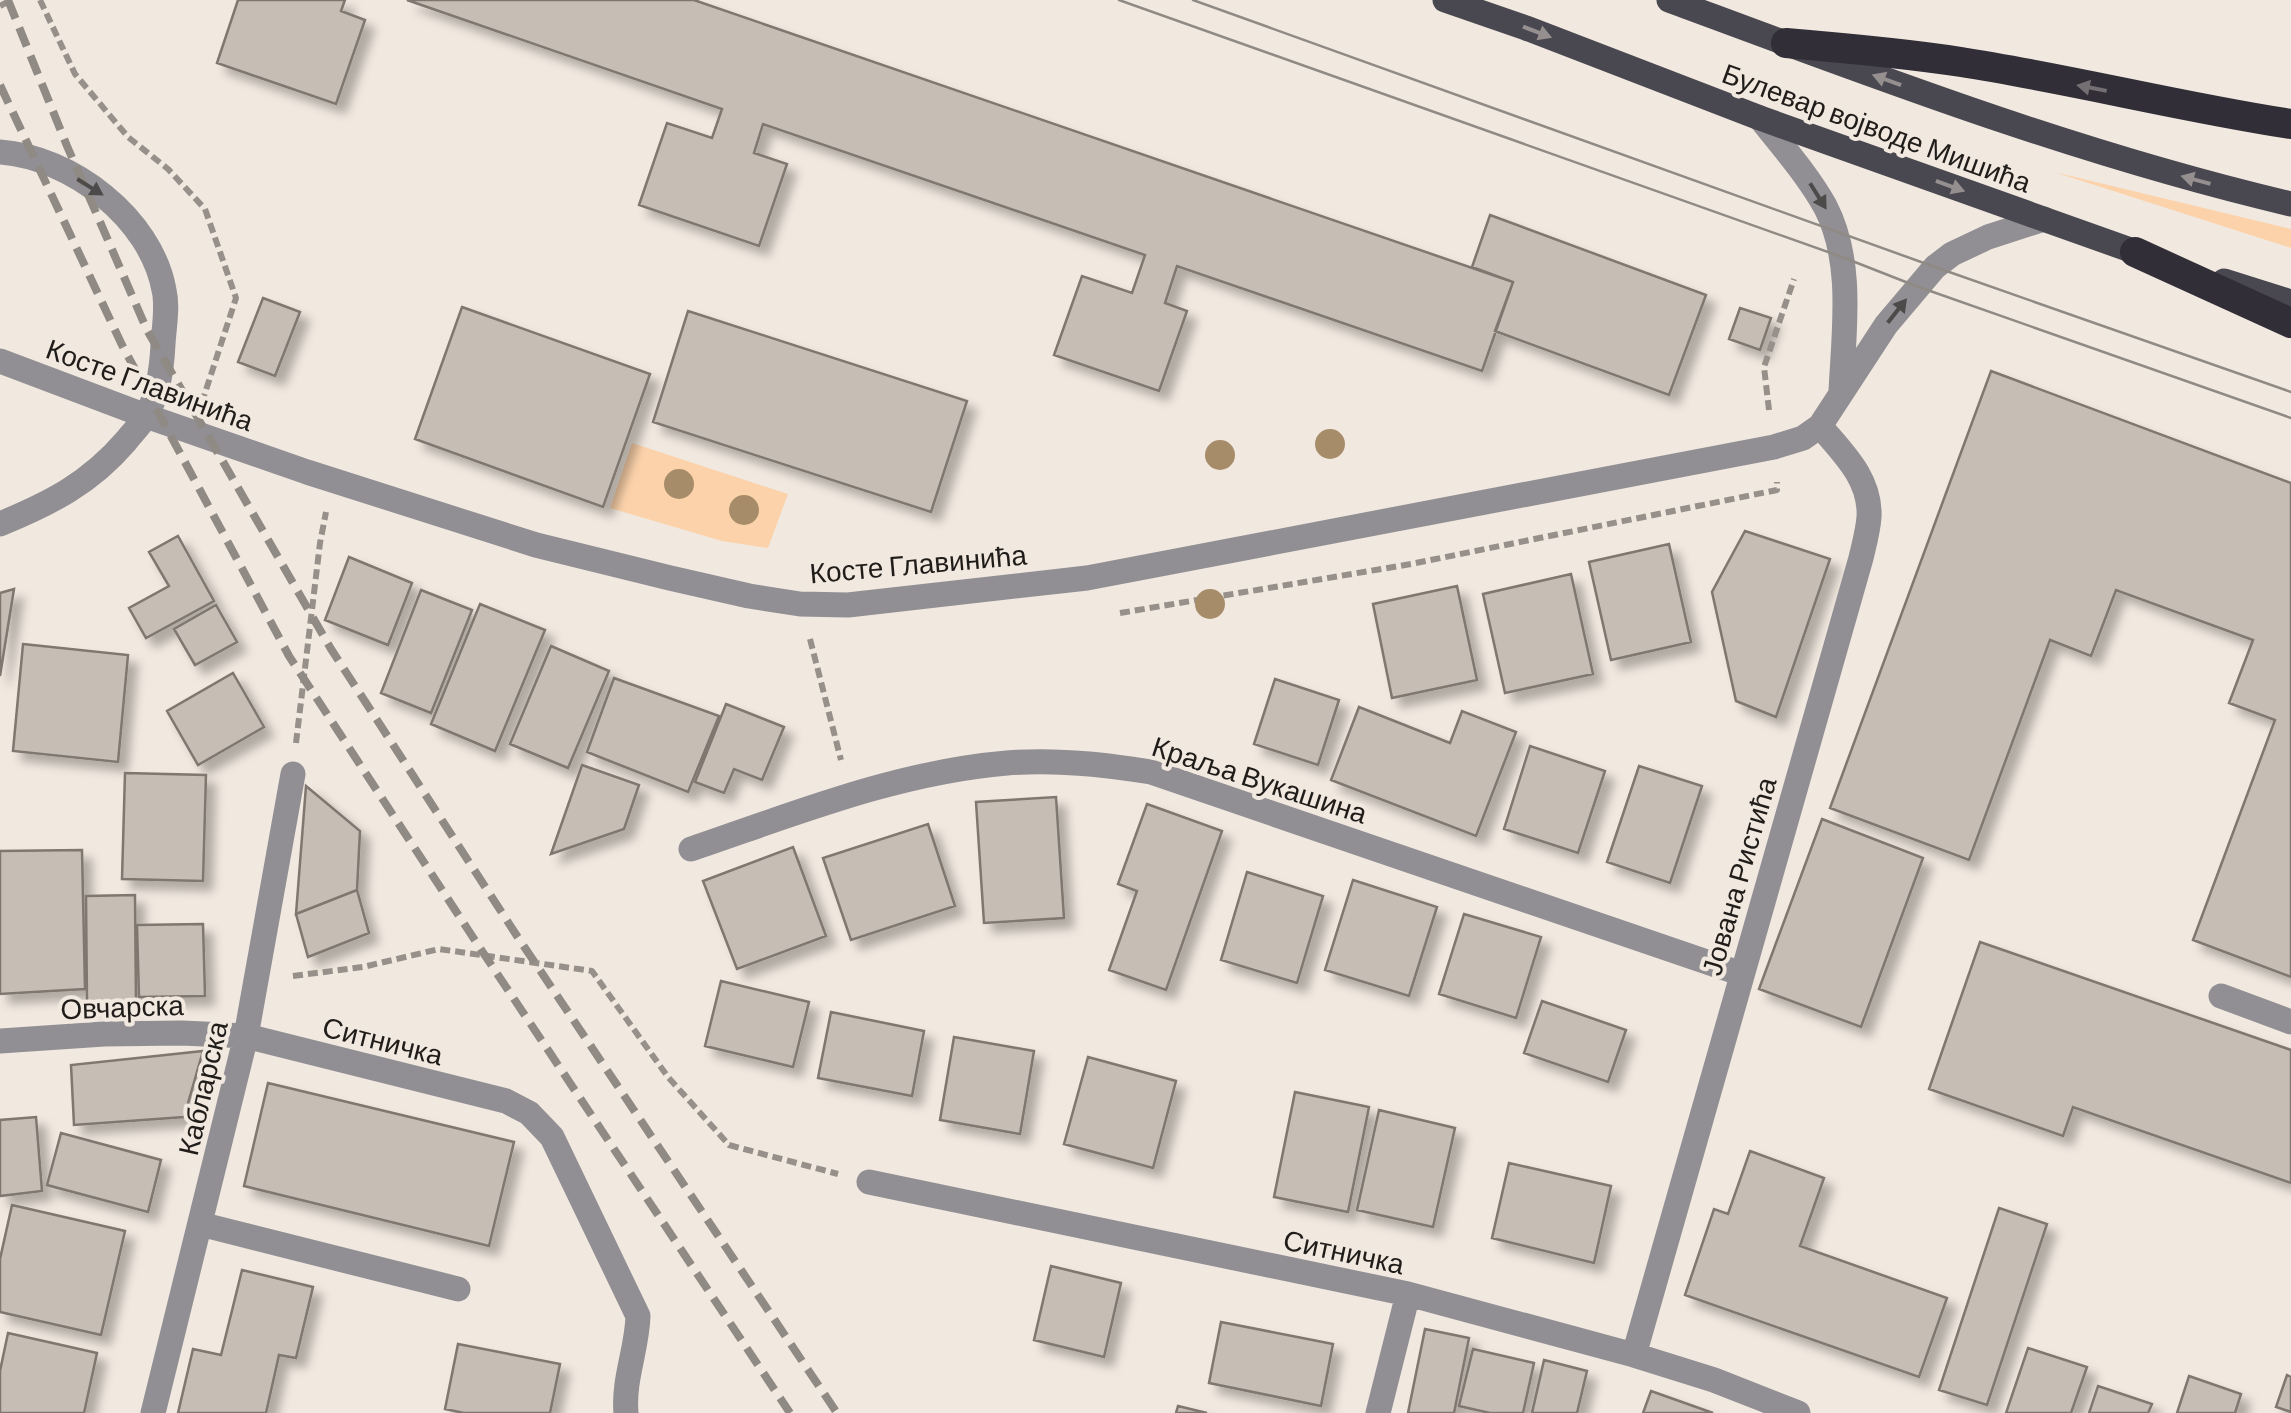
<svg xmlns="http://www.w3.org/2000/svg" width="2291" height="1413" viewBox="0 0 2291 1413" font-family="Barlow,sans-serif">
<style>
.green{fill:#fcd2aa}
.building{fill:#c6bdb4;stroke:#7f776f;stroke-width:2.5;filter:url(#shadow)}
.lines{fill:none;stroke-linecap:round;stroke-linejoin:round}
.path{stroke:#97908a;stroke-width:6;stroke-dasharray:10 5;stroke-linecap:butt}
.minor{stroke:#918f94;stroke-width:25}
.major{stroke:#49474f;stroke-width:25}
.highway{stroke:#312e37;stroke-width:30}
.tram{stroke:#908a84;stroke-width:2.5}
.rail{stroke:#908a84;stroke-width:8;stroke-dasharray:20 10;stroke-linecap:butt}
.tree{fill:#a78c6a}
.oneway{fill:#958f90}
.oneway2{fill:#746f72}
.oneway3{fill:#4d4a4a}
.labels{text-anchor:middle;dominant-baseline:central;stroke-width:8;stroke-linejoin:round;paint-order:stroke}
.street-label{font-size:28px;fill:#1f1c19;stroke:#f1e8df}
</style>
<defs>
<filter id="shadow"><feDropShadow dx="9" dy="9" stdDeviation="5" flood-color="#0004"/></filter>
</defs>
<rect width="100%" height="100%" fill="#f1e8df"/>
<path class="green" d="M2054,172l237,57v19z
M632,443l156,51 -20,54 -46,-7 -112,-33z"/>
<path class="building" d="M238,0h107l-4,11 24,9 -29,84 -119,-41z
M407,0h287l819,282 -31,89 -305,-105 -12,37 22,8 -28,80 -105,-36 28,-79 50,17 13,-38 -382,-131 -9,29 33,11 -28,82 -120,-41 28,-82 45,15 10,-29z
M1490,215l216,80 -37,100 -174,-64 18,-49 -41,-15z
M263,298l37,14 -25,64 -37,-14z
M462,307l188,67 -47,133 -188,-68z
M1740,308l31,10 -11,32 -31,-11z
M688,311l279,90 -36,111 -278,-90z
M1991,371l300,112v494l-98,-37 82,-220 -46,-17 24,-63 -137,-50 -25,66 -41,-16 -81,220 -139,-52z
M1745,531l85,28 -54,158 -40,-16 -24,-109z
M178,536l36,65 -68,37 -17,-30 40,-22 -20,-34z
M1669,544l22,98 -80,18 -22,-98z
M349,557l63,26 -24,62 -63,-25z
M1571,574l22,100 -88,19 -22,-99z
M1457,586l20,94 -85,18 -19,-94z
M14,589l-14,87v-83z
M421,590l51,20 -41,103 -50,-20z
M480,604l65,26 -50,121 -64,-27z
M216,605l21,37 -42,23 -21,-36z
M23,644l105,11 -10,107 -105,-11z
M551,646l58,25 -41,97 -58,-24z
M233,673l31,54 -66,38 -31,-54z
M614,678l105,38 -31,76 -101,-40z
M1275,679l64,21 -21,65 -64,-21z
M726,704l58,23 -22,53 -28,-11 -10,24 -29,-11z
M1359,707l91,36 12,-32 54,21 -40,104 -145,-56z
M1530,746l75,25 -27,82 -74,-24z
M582,765l57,20 -15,44 -73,25z
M1639,766l63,20 -32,97 -63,-21z
M125,773l81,2 -3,106 -81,-2z
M306,786l54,45 -3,59 -61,24z
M1056,797l8,121 -80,5 -8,-121z
M1147,804l75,27 -56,159 -57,-20 28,-79 -19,-7z
M1822,819l101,39 -62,169 -102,-38z
M928,824l27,82 -104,34 -28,-82z
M793,847l33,89 -89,33 -34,-88z
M82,850l3,139 -85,5v-143z
M1247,872l76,24 -26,87 -76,-23z
M1353,880l84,27 -28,89 -84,-26z
M357,890l12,43 -61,24 -12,-43z
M135,895l1,108h-49l-1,-107z
M1464,914l77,23 -25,81 -77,-24z
M203,924l2,72 -66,1 -2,-72z
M1980,942l311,108v133l-218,-76 -10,29 -134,-47z
M721,981l88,21 -16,65 -88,-21z
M1542,1001l84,29 -18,52 -84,-29z
M831,1012l93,19 -12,65 -94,-18z
M954,1037l80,14 -14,83 -80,-14z
M203,1051l-19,66 -110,8 -3,-60z
M1088,1057l88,24 -23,87 -89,-24z
M268,1083l246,59 -25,104 -245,-60z
M1295,1092l74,15 -21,105 -74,-15z
M1379,1110l76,18 -22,99 -76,-17z
M36,1117l6,74 -42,5v-76z
M61,1133l100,27 -13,52 -101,-27z
M1750,1151l74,27 -24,68 147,52 -28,79 -234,-82 29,-86 14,5z
M1509,1163l102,23 -17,77 -102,-25z
M12,1205l113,26 -24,104 -101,-23v-53z
M1999,1208l48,16 -60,181 -48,-15z
M1051,1266l70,17 -17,74 -70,-17z
M242,1270l71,17 -17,71 -17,-3 -13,58h-88l15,-64 28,6z
M1221,1322l112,22 -12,62 -112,-23z
M1425,1329l44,9 -15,75h-46z
M8,1333l89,20 -13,60h-84v-42z
M458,1344l102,20 -10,49h-86l-19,-4z
M2028,1348l59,19 -16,46h-65z
M1473,1349l61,14 -11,50h-33l-31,-7z
M1544,1360l43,11 -10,42h-45z
M2287,1375l4,2v35l-15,-5z
M2189,1376l52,18 -6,19h-58z
M2098,1386l54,18 -4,9h-59z
M1651,1391l62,22h-70z
M1178,1406l29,7h-31z"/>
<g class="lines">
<path class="path" d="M40,0l35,74 53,63 40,32 37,40 31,89 -32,98
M0,6l11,-6
M1769,410l-5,-43 30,-88
M1120,613l291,-49 366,-74v-8
M810,639l31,121
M296,743l24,-200 6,-31
M293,976l70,-9 76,-18 153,22 76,106 61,68 109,29"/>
<path class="minor" d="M1760,118c22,28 47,56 65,88 29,55 19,124 16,185
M0,152c71,5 151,66 164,138 4,17 0,37 -1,54 -1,23 -5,53 -18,73 -5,9 -13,16 -19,24 -36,42 -75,62 -126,83
M0,361l146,55 161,56 229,73 134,33 79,18 51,8 48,1 239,-27 687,-131 29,-9 17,-12 66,-101 49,-58 17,-13 36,-17 56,-18
M691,849c103,-35 207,-77 316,-86 48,-4 96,1 144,9l591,202
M2221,996l70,26
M0,1041l104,-7 78,-1 64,3 260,65 23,12 23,24 86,179c-1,34 -15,63 -12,97
M869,1182l539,112 226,61 80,25 84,33
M200,1224l258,65
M1634,1355l227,-797c3,-13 7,-27 8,-41 2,-38 -26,-64 -49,-91
M153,1413l93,-377 47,-262
M1378,1413l30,-119"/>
<path class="major" d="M1445,0l81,28 234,90 393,140
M1669,0c205,76 409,154 622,204
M2224,281l67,21"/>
<path class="highway" d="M1786,43c59,5 117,10 175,19 110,17 219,45 330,62
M2135,252l156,71"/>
<path class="tram" d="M1119,0l723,257 74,29 375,132
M1193,0l742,267 356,125"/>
<path class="rail" d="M8,0l59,146 80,184 184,319 186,287 320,477
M0,85l122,260 167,311 189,289 312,468"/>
</g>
<g class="tree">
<circle cx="1330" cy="444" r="15"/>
<circle cx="1220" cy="455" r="15"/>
<circle cx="679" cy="484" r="15"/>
<circle cx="744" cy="510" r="15"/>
<circle cx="1210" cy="604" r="15"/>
</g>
<defs><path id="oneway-solid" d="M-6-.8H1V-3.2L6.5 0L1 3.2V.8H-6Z" transform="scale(2.5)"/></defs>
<g class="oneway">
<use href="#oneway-solid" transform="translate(1537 32) rotate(21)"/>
<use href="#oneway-solid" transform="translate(1887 80) rotate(-160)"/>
<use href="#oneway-solid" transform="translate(2196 180) rotate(-165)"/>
<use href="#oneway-solid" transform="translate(1950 186) rotate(20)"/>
</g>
<use class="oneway2" href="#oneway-solid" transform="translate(2092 88) rotate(-169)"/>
<g class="oneway3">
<use href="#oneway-solid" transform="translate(90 187) rotate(32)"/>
<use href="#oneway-solid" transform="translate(1818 196) rotate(58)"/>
<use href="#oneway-solid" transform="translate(1897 311) rotate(-52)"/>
</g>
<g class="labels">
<g class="street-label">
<text transform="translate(1877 127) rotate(20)">Булевар војводе Мишића</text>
<text transform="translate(150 384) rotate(20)">Косте Главинића</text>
<text transform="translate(918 563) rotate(-5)">Косте Главинића</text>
<text transform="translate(1260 779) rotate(18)">Краља Вукашина</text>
<text transform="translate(1738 876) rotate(-74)">Јована Ристића</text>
<text transform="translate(122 1006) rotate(-2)">Овчарска</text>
<text transform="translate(383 1040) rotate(14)">Ситничка</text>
<text transform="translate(202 1088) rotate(-77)">Кабларска</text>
<text transform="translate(1344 1251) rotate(12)">Ситничка</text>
</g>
</g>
</svg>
